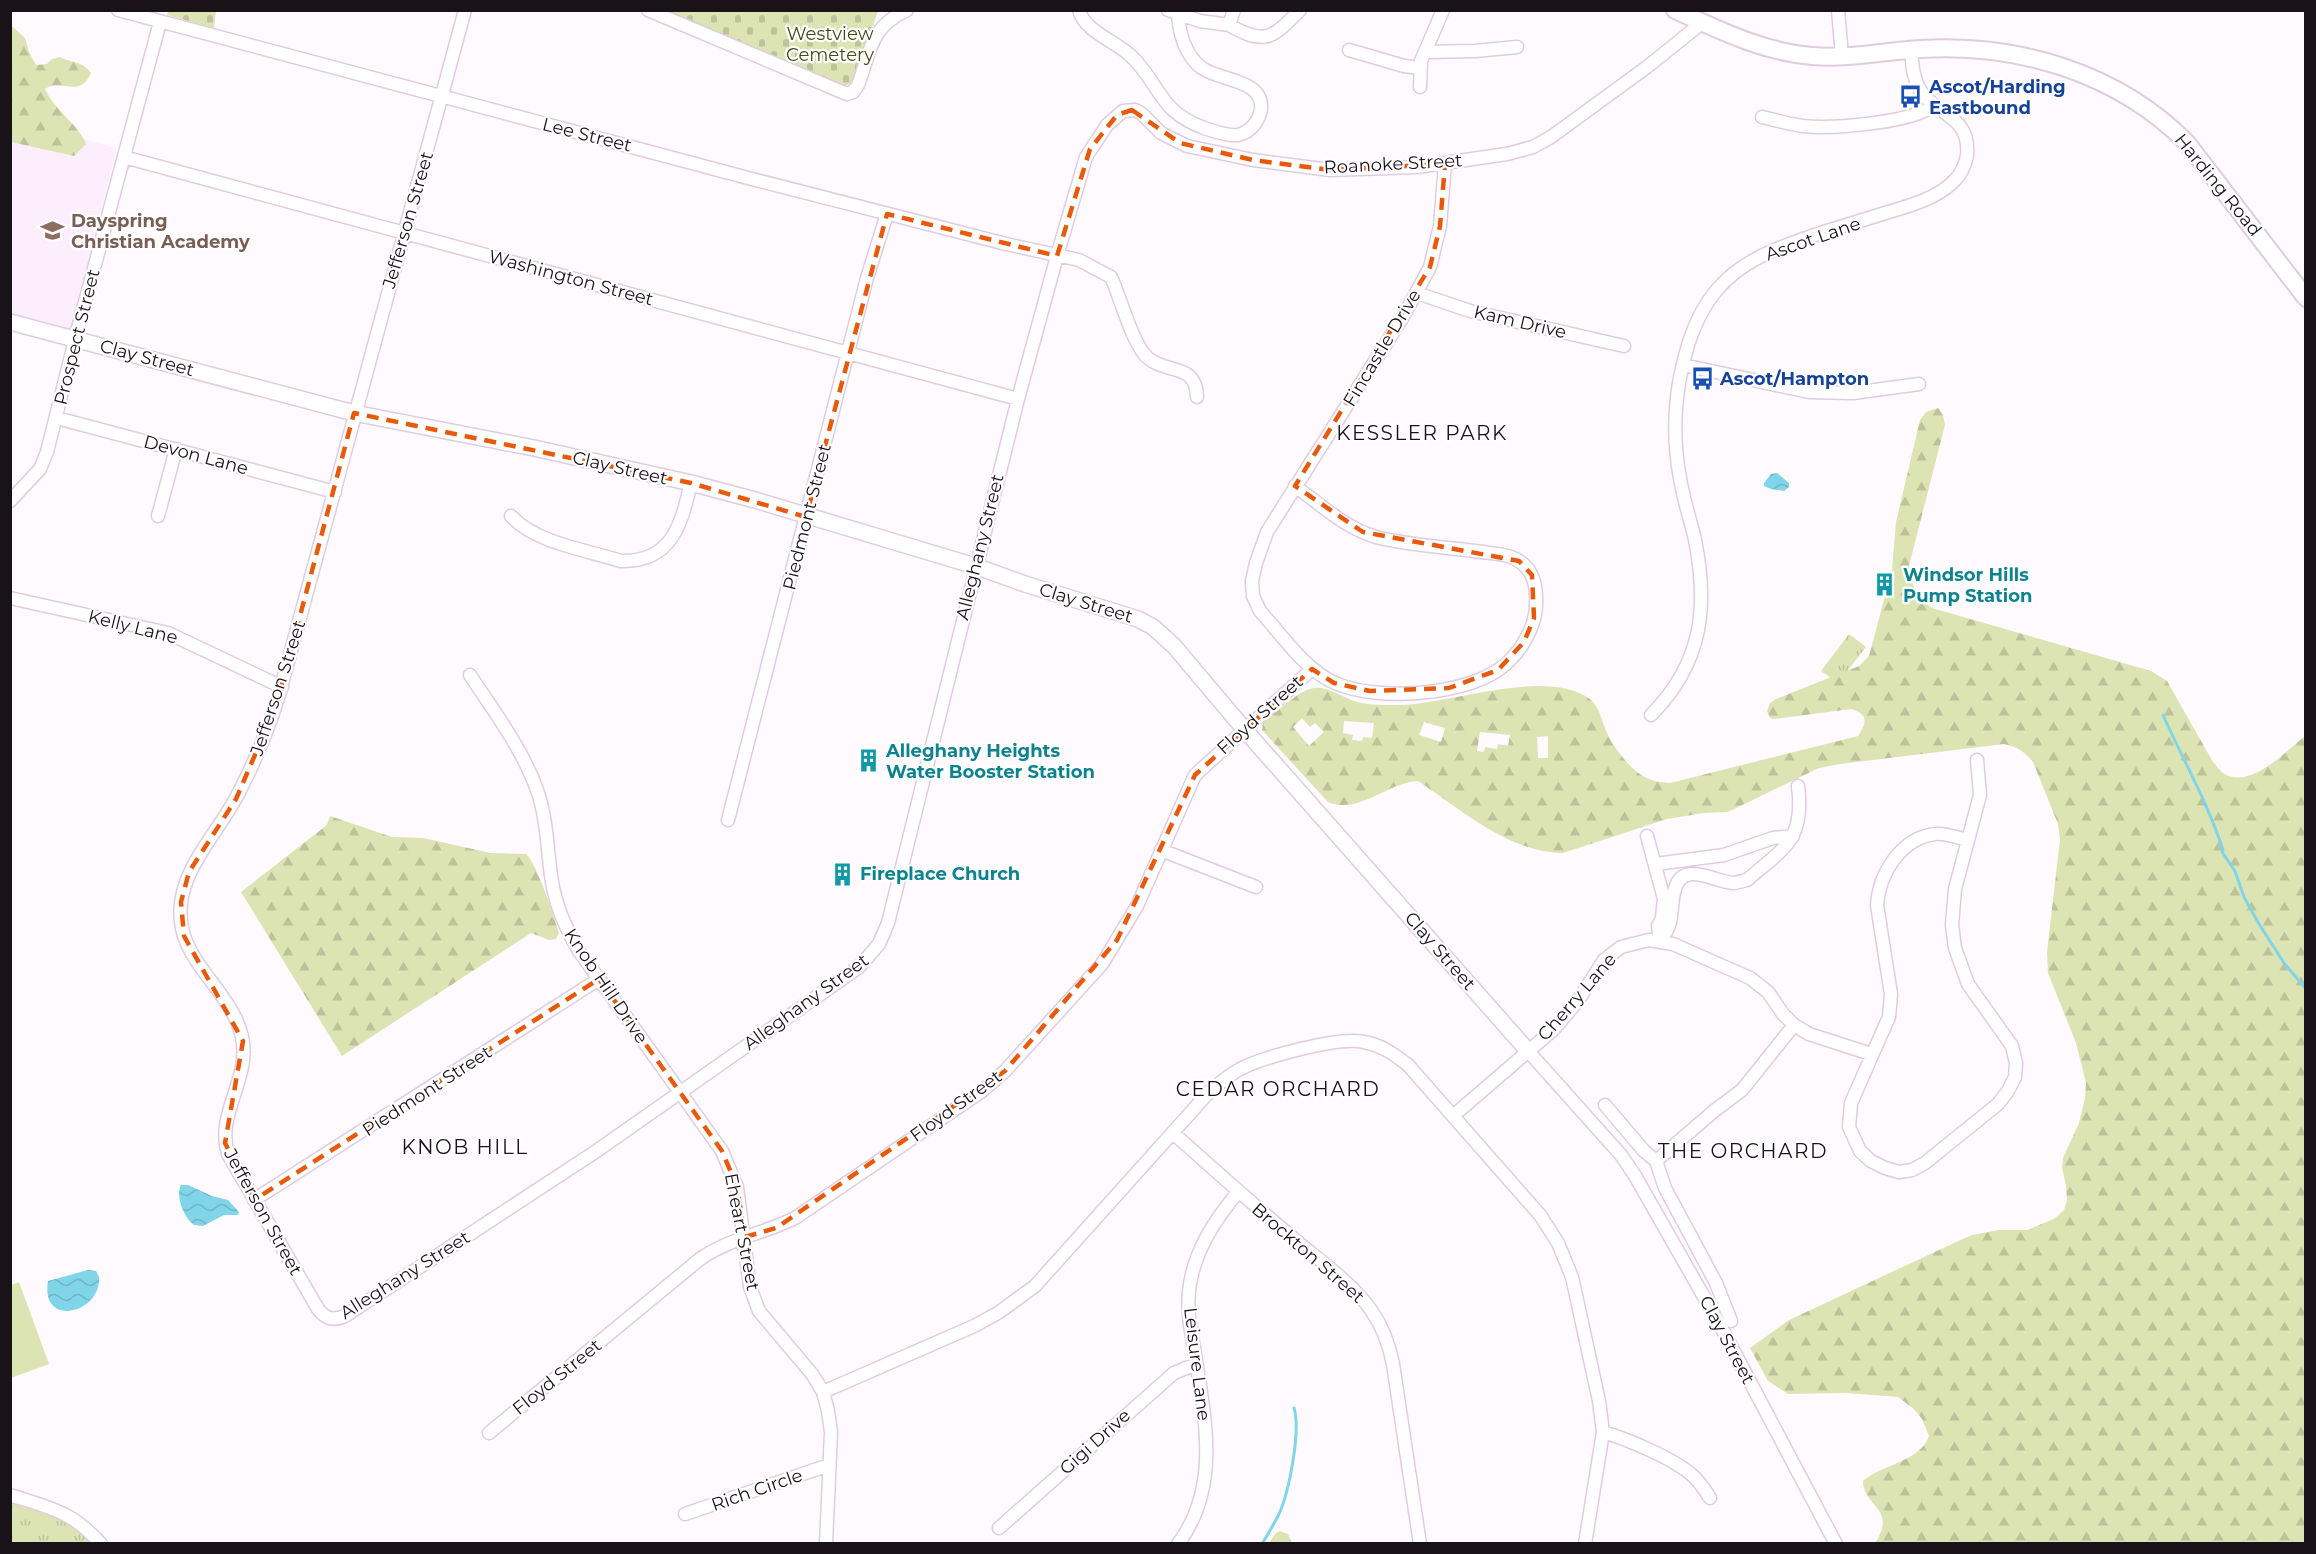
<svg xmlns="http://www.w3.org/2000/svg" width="2316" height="1554" viewBox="0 0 2316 1554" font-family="Montserrat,sans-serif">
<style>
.built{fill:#fdeefd}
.grass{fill:url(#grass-tufts)}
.forest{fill:url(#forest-firs);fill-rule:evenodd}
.cemetery{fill:url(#cemetery-stones)}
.garden{fill:#dce4b4}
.water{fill:url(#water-waves)}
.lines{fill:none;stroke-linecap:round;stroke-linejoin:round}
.stream{stroke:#81d5e9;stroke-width:3}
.minor-casing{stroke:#dfcddf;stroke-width:15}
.tertiary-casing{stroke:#dfcddf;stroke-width:18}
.secondary-casing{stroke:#dfcddf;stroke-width:20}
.minor{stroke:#fff;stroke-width:12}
.tertiary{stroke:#fff;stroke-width:15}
.secondary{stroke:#fff;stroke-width:16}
.marked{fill:none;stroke:#e8590c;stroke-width:4.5;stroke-dasharray:12 8;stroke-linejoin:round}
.labels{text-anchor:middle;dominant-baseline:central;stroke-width:4.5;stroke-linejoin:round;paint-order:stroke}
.park-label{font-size:18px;fill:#434919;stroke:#fff}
.transit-label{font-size:18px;font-weight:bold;fill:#164399;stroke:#fff;text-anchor:start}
.street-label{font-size:18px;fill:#191319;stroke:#fff}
.education-label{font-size:18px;font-weight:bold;fill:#785e54;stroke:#fff;text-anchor:start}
.culture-label{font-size:18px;font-weight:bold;fill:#0d838f;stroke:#fff;text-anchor:start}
.neighbourhood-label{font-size:20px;letter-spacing:1.5px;fill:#191319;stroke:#fff}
</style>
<defs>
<pattern id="grass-tufts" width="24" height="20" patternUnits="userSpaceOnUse" patternTransform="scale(1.5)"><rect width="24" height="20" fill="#dce4b4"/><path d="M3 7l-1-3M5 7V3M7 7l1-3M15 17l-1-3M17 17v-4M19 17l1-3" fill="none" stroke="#bcc39a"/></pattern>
<pattern id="forest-firs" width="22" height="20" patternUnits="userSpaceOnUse" patternTransform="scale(1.5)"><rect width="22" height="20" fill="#dce4b4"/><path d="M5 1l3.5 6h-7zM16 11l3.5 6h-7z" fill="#bcc39a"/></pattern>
<pattern id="cemetery-stones" width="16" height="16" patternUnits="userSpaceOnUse" patternTransform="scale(1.5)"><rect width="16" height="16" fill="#dce4b4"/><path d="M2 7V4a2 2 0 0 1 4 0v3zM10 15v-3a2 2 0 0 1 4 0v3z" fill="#bcc39a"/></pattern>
<pattern id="water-waves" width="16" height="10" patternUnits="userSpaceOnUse" patternTransform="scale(1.5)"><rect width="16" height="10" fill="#81d5e9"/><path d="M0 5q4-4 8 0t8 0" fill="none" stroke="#6fb6c7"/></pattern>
</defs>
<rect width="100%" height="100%" fill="#fefafe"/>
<path class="built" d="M10,120l106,28 -43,183 -62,-16z"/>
<path class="grass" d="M1849,634l17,13 -28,36 -17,-12z
M10,1502c33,11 60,15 84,41h-83z"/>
<path class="forest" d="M12,26l13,12 4,14 7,13 11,-1 5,-5 8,-2c11,6 23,4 31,16 -12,27 -30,4 -46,16 10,22 34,36 41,55l-12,12 -63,-14z
M1938,408l5,7 2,10 -36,141c1,19 8,30 23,42l219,63 16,10 46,81c3,3 6,8 10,11 26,18 63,-22 82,-37v807h-430c23,-35 -12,-36 -12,-62 19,-17 57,-19 66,-45l-7,-17 -8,-10 -16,-12 -52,-4 -58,1 -20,-13 -18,-33 39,-28 165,-77 18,-8 27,-5h28l27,-11 10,-9 3,-9 -1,-16 -4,-17 1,-10 16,-35 6,-25 1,-15 -10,-40 -28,-70 -1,-21 13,-112 -2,-16 -25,-62c-9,-11 -16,-15 -29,-18l-164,20 -21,4 -91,44 -24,1 -37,6 -104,34c-53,0 -103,-44 -145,-72 -32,2 -59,34 -90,21l-66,-72 1,-7c13,-10 36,-34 52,-35 14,-2 32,13 47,15 10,2 21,2 31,2 54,1 152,-39 197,-6 11,9 12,25 18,36 8,16 26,40 44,45 5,2 12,2 18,3l188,-47c9,-14 11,-21 -7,-27l-77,10 -4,-1 -3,-7 3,-8 6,-4 83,-33 10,-10 23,-86 4,-48 24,-102 6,-8zM1302,718l8,9 5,-4 9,9 -15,14 -16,-19zM1344,721l30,2 -2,15 -9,-1 -1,4 -10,-1 1,-5 -10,-2zM1424,722l21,6 -4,14 -22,-7zM1480,732l30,3 -2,11 -10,-2 -1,5 -12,-2 -1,5 -7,-1zM1548,736v22h-10l-1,-21z
M330,816l62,21 31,1 68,15 35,1c11,10 28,62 33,79l-3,6 -7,1 -18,-7 -189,123 -101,-164 86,-67z
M1280,1531l8,3 4,9h-23l7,-10z"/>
<path class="cemetery" d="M168,11h48l-2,17 -47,-13z
M664,11h214l-25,72 -11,4z"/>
<path class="garden" d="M19,1282l30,82 -38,14v-93z"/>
<path class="water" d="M1777,473l12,10v4l-5,4 -13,-2 -7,-3v-3l7,-9z
M181,1185h7l24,11 16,4 11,12 -1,3h-14l-21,11 -9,-1c-10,-7 -19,-29 -13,-40z
M88,1270l8,1 3,6c3,36 -59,52 -51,4z"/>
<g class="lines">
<path class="stream" d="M2163,715c20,45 45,88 60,135l-1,2 13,19 9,26 15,27 25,39 22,26
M1262,1544c6,-10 12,-20 17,-30 10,-22 22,-83 15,-106"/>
<defs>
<path id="minor" d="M118,10l630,168 258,66 73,16 32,17c9,19 22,69 37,81 20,17 48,4 49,39
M465,10l-186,685c-11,35 -25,69 -42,101 -23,44 -70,85 -53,140 13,38 54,66 59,107 5,39 -27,72 -15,111l90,155c8,10 15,12 27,7l250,-164 264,-185 20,-23 9,-21 130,-524 39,-143 29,-99 21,-32 16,-14 12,-1 6,3 20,20 26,13 66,14 77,10 87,-3 90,-13 26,-7 18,-10 96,-70 56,-45
M648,10l199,84 6,-2 5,-7c13,-35 12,-58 49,-75
M1079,10c5,21 36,31 51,45 32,30 27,57 77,74 9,3 22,7 31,6 13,-3 21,-14 23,-26 3,-30 -42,-28 -59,-41 -17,-12 -24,-37 -24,-58
M1168,10l32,11 29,4
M1234,10l-5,15c37,21 43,13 71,-15
M1838,10l4,46
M1349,50l55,16 16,2
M1425,52l50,-1 42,-4
M1420,87l1,-26 22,-51
M1762,117c13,3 27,7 41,9 28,3 110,-3 131,-21
M124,157l894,242
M1417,293l53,18 154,35
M1683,365l126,27 44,1 66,-9
M57,418l278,74
M1295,486c25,18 50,42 81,51 32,8 66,10 99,14 11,2 25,2 36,6 8,3 16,9 20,17 7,13 6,36 2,49 -7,19 -19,36 -35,47 -38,26 -122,31 -163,13 -29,-12 -54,-49 -75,-72l-7,-15 -1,-15 4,-18 11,-31 137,-217 26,-48 10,-41 5,-62
M10,501l30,-32 7,-17 31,-124 82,-306
M158,516l18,-67
M511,516c24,27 76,34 110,45 51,1 60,-36 70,-78
M10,598l158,35 114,54
M470,675c25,38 55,77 69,121 9,28 8,57 13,86 4,25 14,47 27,69l143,200 15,36 13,100 9,24 53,63 11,18 5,19 3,21 -5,112
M1651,715c52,-52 58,-110 43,-180 -5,-19 -11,-38 -14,-57 -6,-31 -6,-64 -1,-95 6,-32 15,-66 37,-92 14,-17 33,-30 54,-39 35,-16 75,-26 112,-38 23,-7 52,-14 70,-31 8,-7 13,-17 15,-27 4,-41 -31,-40 -47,-66 -7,-12 -8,-27 -9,-40
M728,820l139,-542 20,-64
M1647,836l17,63 -2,19 -4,8 2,14
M1967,840c-10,-3 -22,-7 -32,-6 -34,4 -56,40 -58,71l14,89 -2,23 -38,86 -2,24 11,24 11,10 14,7 14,4 13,-2 13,-7 73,-59 10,-13 7,-14 1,-14 -4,-17 -44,-62 -13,-36 -3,-23 3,-36 25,-94 -3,-35
M1161,850l95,37
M1656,864l68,-9 49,-17 20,-2
M1660,940c14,-14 10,-29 14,-47 6,-35 40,-11 59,-10 4,0 9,-2 14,-3 37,-32 58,-40 51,-94
M1528,1051l93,104 13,19 86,151 116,219
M1605,1105l39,46 12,10 9,27 51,95 15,38
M1453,1116l101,-87 23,-27 27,-42 17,-13 28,-7 24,4 77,34 18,14 15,22 11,11 15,9 62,20
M1173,1133c40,36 80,71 121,106 26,22 57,43 77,71 12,17 18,34 22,54l27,180
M1656,1161l58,-50 28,-21 52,-65
M254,1200l345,-221
M823,1392l151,-66 24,-13 37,-27 175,-195c10,-8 19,-16 30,-22 24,-12 99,-33 124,-27 18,3 31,13 44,23l132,150 18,28 14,34 27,124 4,31 -18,112
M1603,1432c24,7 72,27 90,44 7,6 12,14 17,22
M489,1433l211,-174c30,-21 63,-25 95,-41l187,-127 23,-20 97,-107 35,-58 58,-131 117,-106
M10,1495c40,13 62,16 91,49
M685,1514l144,-49
M999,1528l175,-155 22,-9
M1178,1544c44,-59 26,-129 16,-196 -4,-21 -8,-42 -4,-64 6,-36 25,-64 48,-92"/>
<path id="tertiary" d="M10,322l344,91 180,35 157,35 64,17 220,66 50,18 113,35 15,8 21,19 70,83 284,322"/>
<path id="secondary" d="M1675,10c44,20 88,42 137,46 37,3 73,-5 109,-7 97,-6 197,24 266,94l119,155"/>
</defs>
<use href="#minor" class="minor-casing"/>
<use href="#tertiary" class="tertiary-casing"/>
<use href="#secondary" class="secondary-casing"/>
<use href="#minor" class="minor"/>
<use href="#tertiary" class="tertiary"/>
<use href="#secondary" class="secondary"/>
</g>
<path class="marked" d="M1132,110l48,33 73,17 77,10 115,-6 -5,62 -10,41 -135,219 68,46 156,29 13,14 2,43 -10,24 -26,28 -49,18 -79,3 -36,-8 -22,-14 -117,106 -78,165 -112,131 -229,157 -31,9 -8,-50 -15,-36 -123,-172 -345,221 -29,-57 18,-102 -59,-105 -3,-34 8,-30 47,-73 40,-93 78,-293 337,70 115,34 81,-303 170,42 33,-107 27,-34z"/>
<defs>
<symbol id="bus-bare" viewBox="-9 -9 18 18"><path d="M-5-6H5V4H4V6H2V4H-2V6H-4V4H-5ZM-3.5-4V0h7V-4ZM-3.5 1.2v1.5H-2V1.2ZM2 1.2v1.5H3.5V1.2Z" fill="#1a4fb4" stroke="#fff" stroke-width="2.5" paint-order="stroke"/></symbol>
<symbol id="school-bare" viewBox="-9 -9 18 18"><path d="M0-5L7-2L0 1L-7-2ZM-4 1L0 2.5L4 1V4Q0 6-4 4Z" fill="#8d6e63" stroke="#fff" stroke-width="2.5" paint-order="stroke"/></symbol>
<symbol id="building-bare" viewBox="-9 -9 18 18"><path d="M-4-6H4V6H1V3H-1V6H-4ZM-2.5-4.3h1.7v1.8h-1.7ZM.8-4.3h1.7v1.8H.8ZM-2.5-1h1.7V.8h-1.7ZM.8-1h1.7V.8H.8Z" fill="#0f9aa8" stroke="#fff" stroke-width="2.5" paint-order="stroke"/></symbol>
</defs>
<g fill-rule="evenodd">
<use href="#bus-bare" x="1894" y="80" width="33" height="33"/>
<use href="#school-bare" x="36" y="214" width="33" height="33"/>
<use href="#bus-bare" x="1686" y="362" width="33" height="33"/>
<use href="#building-bare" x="1868" y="568" width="33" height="33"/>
<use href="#building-bare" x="852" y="744" width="33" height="33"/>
<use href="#building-bare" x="826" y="858" width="33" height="33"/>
</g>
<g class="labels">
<g class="park-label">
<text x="830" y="34">Westview<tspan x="830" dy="21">Cemetery</tspan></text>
</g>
<g class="transit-label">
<text x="1929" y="87">Ascot/Harding<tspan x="1929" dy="21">Eastbound</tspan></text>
<text x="1720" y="379">Ascot/Hampton</text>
</g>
<g class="street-label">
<text transform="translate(587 135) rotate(14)">Lee Street</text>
<text transform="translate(1393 164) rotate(-3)">Roanoke Street</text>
<text transform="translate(2218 185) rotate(51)">Harding Road</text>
<text transform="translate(408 220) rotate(-74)">Jefferson Street</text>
<text transform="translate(1813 239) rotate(-19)">Ascot Lane</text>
<text transform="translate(571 278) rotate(15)">Washington Street</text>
<text transform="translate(1520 322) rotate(13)">Kam Drive</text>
<text transform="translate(77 337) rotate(-76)">Prospect Street</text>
<text transform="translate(1382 348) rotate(-59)">Fincastle Drive</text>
<text transform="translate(147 358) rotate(15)">Clay Street</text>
<text transform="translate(196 455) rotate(15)">Devon Lane</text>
<text transform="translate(620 468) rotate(13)">Clay Street</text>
<text transform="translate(807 517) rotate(-76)">Piedmont Street</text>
<text transform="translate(980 547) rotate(-76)">Alleghany Street</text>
<text transform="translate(1086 603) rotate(17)">Clay Street</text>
<text transform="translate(133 627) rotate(14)">Kelly Lane</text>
<text transform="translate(278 688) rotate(-72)">Jefferson Street</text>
<text transform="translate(1260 715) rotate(-42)">Floyd Street</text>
<text transform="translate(1440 951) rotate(49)">Clay Street</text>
<text transform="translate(606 986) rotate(56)">Knob Hill Drive</text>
<text transform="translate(1577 997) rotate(-49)">Cherry Lane</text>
<text transform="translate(806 1002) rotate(-36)">Alleghany Street</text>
<text transform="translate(427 1091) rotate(-33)">Piedmont Street</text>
<text transform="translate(956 1106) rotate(-36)">Floyd Street</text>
<text transform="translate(263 1212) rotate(61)">Jefferson Street</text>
<text transform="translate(742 1232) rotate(79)">Eheart Street</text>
<text transform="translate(1308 1253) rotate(41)">Brockton Street</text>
<text transform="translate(405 1275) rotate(-32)">Alleghany Street</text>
<text transform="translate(1727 1340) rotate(62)">Clay Street</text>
<text transform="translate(1197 1364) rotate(83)">Leisure Lane</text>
<text transform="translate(557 1377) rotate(-39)">Floyd Street</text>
<text transform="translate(1095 1442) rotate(-42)">Gigi Drive</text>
<text transform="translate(757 1490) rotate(-19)">Rich Circle</text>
</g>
<g class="education-label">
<text x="71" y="221">Dayspring<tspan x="71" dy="21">Christian Academy</tspan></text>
</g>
<g class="culture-label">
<text x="1903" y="575">Windsor Hills<tspan x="1903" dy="21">Pump Station</tspan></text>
<text x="886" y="751">Alleghany Heights<tspan x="886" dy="21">Water Booster Station</tspan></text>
<text x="860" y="874">Fireplace Church</text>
</g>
<g class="neighbourhood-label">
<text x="1422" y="433">KESSLER PARK</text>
<text x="1278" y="1089">CEDAR ORCHARD</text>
<text x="465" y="1147">KNOB HILL</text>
<text x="1743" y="1151">THE ORCHARD</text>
</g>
</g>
<rect width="2316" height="1554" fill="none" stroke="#191319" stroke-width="24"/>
</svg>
